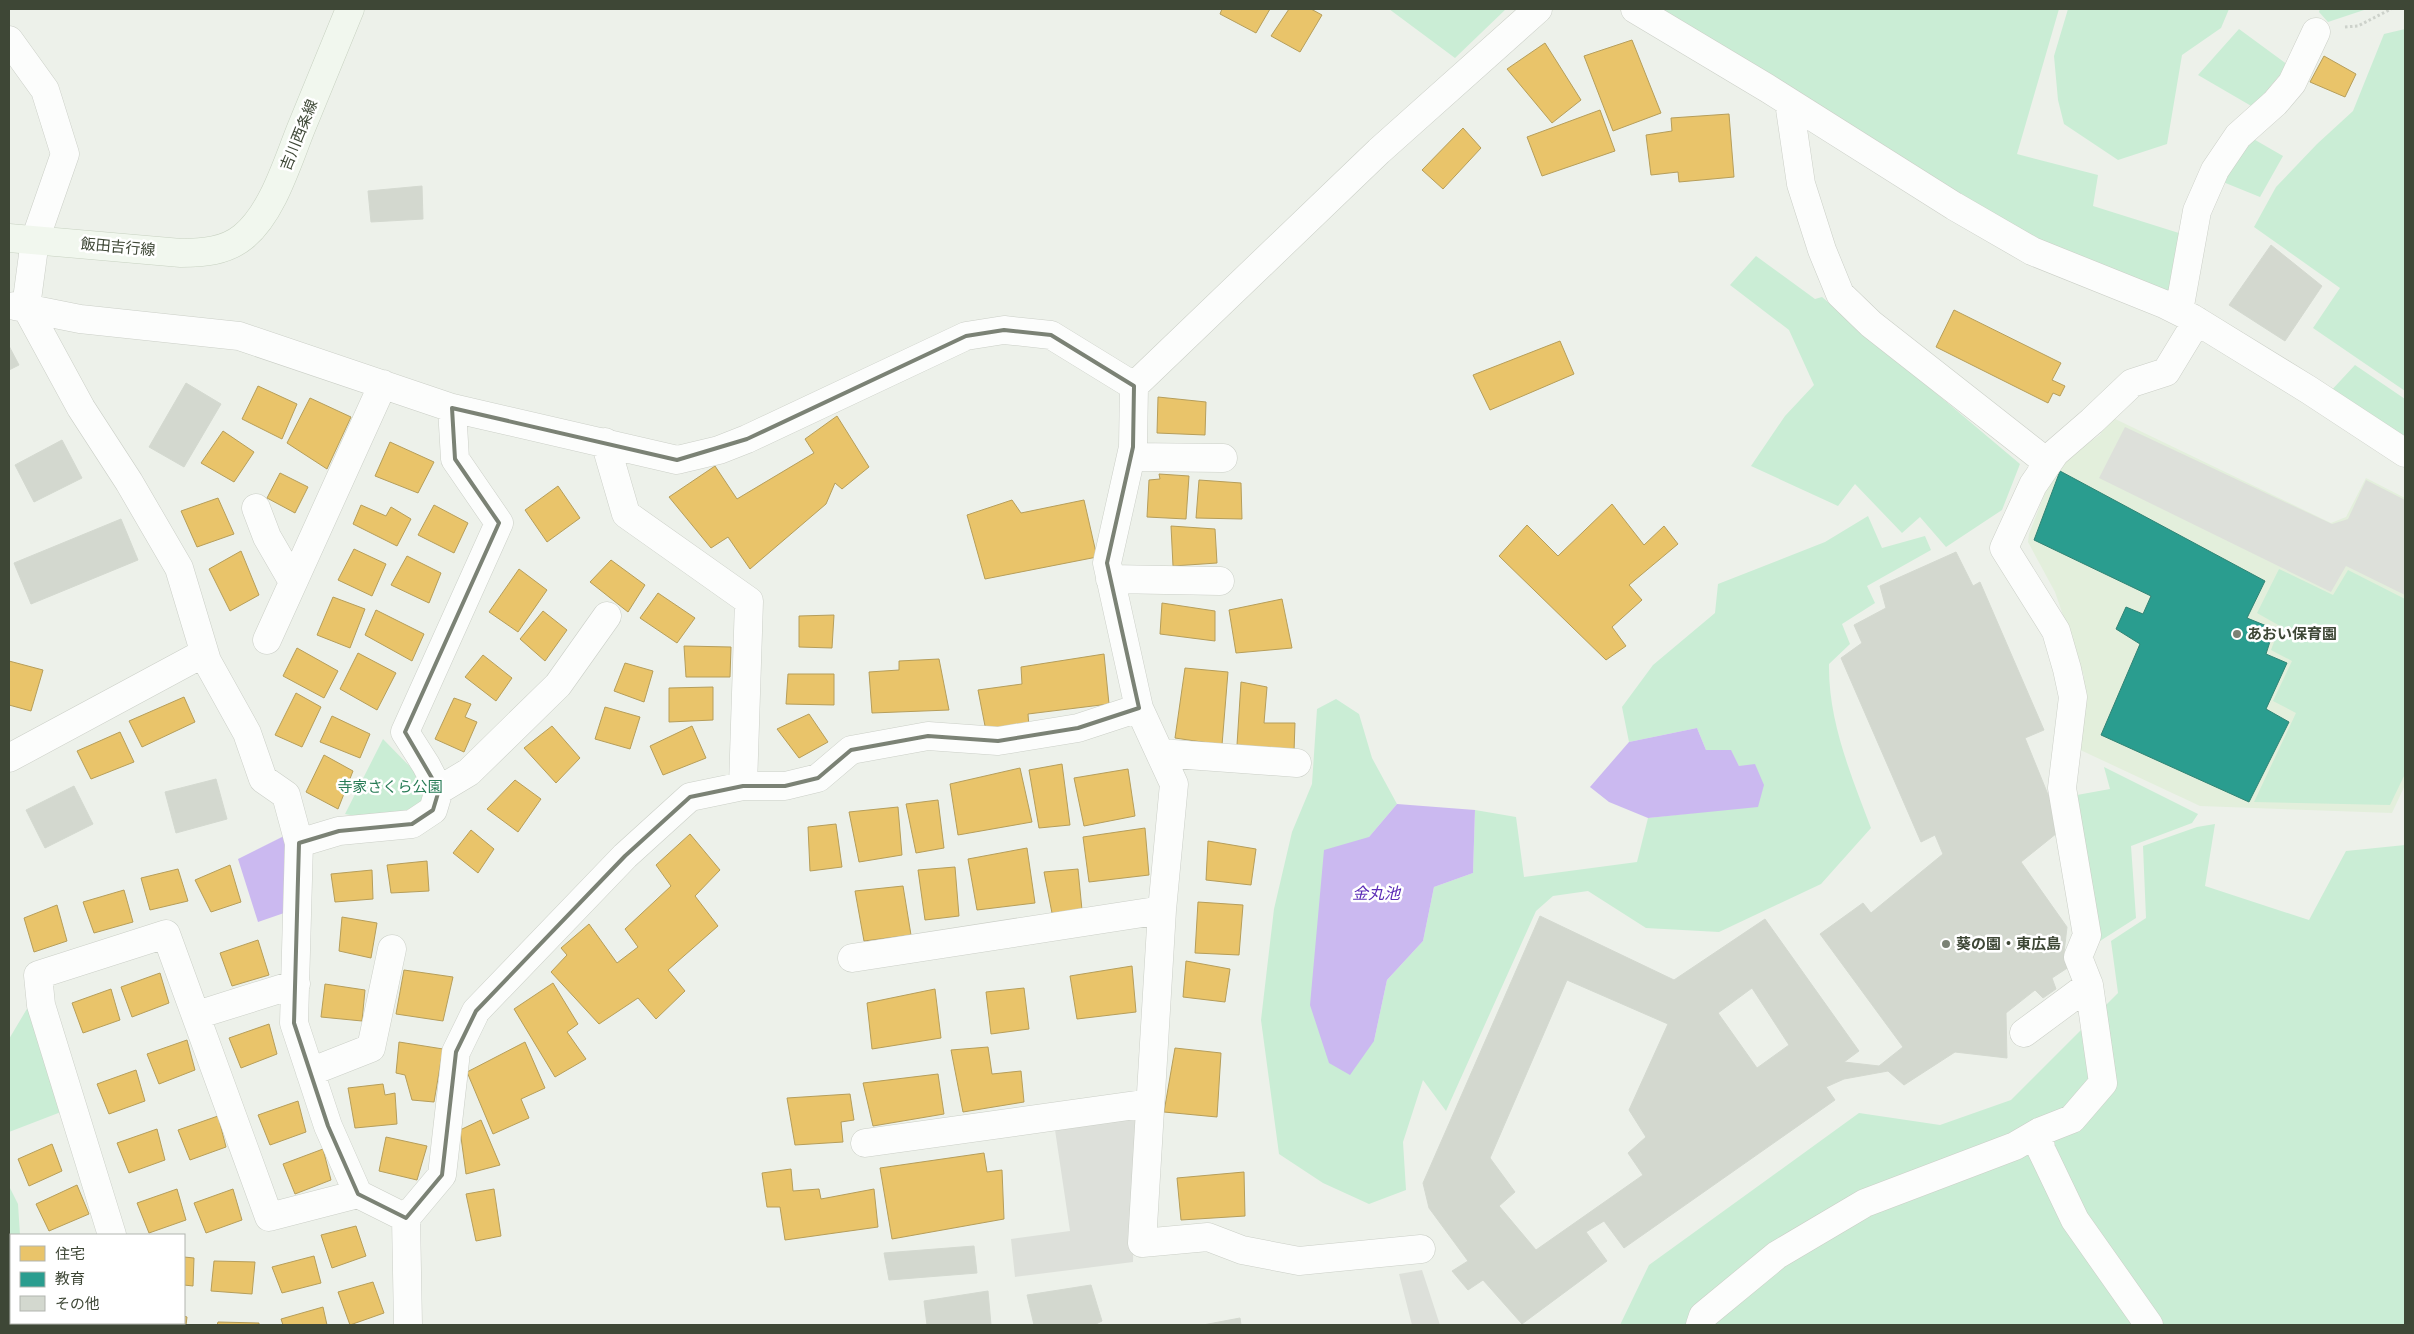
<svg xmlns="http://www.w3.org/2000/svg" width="2414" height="1334" viewBox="0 0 2414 1334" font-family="Cabin,'Noto Sans JP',sans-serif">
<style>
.education{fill:#e3efdc}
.green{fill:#caedd5}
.parking{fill:#dde0da}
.water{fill:#cbb9f0}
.homes{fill:#e9c46a;stroke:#b69e5a}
.schools{fill:#2a9d8f;stroke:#308374}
.building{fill:#d3d8cf;stroke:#d4d9d0;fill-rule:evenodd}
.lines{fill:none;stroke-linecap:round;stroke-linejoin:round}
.street-casing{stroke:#cbcfc7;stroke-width:29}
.secondary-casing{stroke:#c8d2c2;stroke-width:29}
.path{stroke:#cdd2cb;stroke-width:3;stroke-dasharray:2.5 2.5;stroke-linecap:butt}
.street{stroke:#fcfdfc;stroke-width:28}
.secondary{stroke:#f1f7ee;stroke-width:28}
.marked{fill:none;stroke:#7b8275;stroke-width:4;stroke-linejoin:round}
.poi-dot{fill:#7b8275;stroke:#fff;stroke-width:2}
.labels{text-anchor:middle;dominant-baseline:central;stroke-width:5;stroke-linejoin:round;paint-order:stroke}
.street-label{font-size:15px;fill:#3e4736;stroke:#fff}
.poi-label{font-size:15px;font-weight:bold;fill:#3e4736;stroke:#fff;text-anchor:start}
.park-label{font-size:15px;fill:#277b55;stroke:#fff}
.water-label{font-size:16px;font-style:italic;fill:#5b2bb6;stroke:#fff}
</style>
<rect width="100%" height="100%" fill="#edf1ea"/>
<path class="education" d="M2109,416l222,107 15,-6 20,-39 39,20v287l-13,28 -192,-7 -126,-59 10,-47v-24l-29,-84 -27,-50 1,-8 27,-69 44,-30z"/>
<path class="green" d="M1389,9h117l-51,49z
M1655,9h404l-42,145 81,21 -5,31 89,28 -8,66 -137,-53z
M2068,9h161l-8,19 -39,27 -15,89 -49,16 -54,-36 -6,-24 -4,-44z
M2320,9h47l-39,13 -9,-10z
M2239,29l49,36 -35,42 -55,-32z
M2405,29v362l-92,-63 27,-40 -86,-61 22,-40 41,-43 36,-33 31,-77z
M2250,137l33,19 -23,41 -37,-15z
M1756,256l59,43 7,-2 198,167 -18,46 -56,37 -26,-30 -18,16 -47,-49 -17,22 -87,-40 34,-50 29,-31 -25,-55 -59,-45z
M2355,365l50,34v43l-77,-48z
M1868,516l14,32 43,-12 6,14 -64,36 8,17 -33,21 8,20 -21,20c-1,57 22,111 42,164l-50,56 -102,48 -73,-4 -58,-37 -35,5 -17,15 -90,200 -23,-31 -20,62 3,48 -37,14 -46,-21 -44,-29 -18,-134 13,-111 18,-77 20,-48 5,-75 19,-10 23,15 13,44 25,46 -28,33 5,204 13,-61 36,-39 11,-54 39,-14 2,-63 41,7 8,60 113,-15 11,-44 45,-5 46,-47 -9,-16h-24l-9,-22 -68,14 -7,-35 31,-42 62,-52 3,-29 107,-42z
M2279,569l54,26 15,-25 57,29v175l-15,31 -136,-3 42,-89 -23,-12 19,-40 -21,-11 9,-24 -23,-13z
M383,739l43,44 -4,22c-26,9 -50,15 -77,9z
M2104,767l94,47 -6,9 -61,23 5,72 -36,23 -23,-146 33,-6z
M2215,824l-10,62 104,34 37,-69 59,-6v480h-785l29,-60 210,-152 81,12 71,-25 107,-107 -7,-52 35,-23 -3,-72 54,-19z
M31,1002l30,110 -52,20v-93z
M9,1186l9,18 2,31h-9v33l-2,6z"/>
<path class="parking" d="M2125,427l207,97 16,-5 18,-39 39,20v95l-59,-29 -15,26 -232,-114z
M1137,1117l-4,145 -118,15 -4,-38 59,-8 -15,-101z
M1422,1270l18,55h-28l-13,-51z"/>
<path class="water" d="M1697,728l9,22h25l8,16 16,-2 9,21 -6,22 -110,11 -39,-16 -19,-15 39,-45z
M1397,804l78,6 -2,63 -39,14 -11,54 -36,39 -13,61 -24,34 -21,-12 -19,-58 14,-155 45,-13z
M286,835l1,77 -29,10 -20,-63z"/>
<path class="homes" d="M1222,9h48l-14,24 -36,-19z
M1289,9h22l11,6 -22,37 -29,-16z
M1632,40l29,73 -48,18 -29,-75z
M1545,43l36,57 -29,23 -45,-54z
M2324,56l32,18 -11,23 -35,-15z
M1600,110l15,41 -73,25 -15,-39z
M1729,114l5,63 -55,5 -1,-10 -27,3 -5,-40 26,-4 -1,-13z
M1463,128l18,20 -38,41 -21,-19z
M1954,310l107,53 -9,17 13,6 -5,10 -7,-3 -5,10 -112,-56z
M1560,341l14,33 -84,36 -17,-35z
M258,386l39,18 -15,35 -40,-20z
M1158,397l48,5 -1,33 -48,-2z
M310,398l41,19 -24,52 -40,-26z
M837,416l32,51 -27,22 -7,-6 -9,21 -76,65 -22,-32 -17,11 -42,-51 46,-31 22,33 77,-46 -9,-14z
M223,431l31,21 -20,30 -33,-19z
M390,442l44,20 -16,31 -43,-17z
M280,473l28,14 -13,26 -28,-15z
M1159,474l30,2 -3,43 -39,-2 2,-37 11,-1z
M1199,480l42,3 1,36 -46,-1z
M558,486l22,32 -33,24 -22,-32z
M218,498l16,36 -37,13 -16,-36z
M1012,500l9,13 63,-13 13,57 -112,22 -18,-64z
M1612,504l32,41 20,-19 14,18 -49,41 13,15 -30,27 14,19 -20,14 -107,-104 28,-31 31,31z
M361,505l25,11 5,-9 20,12 -14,27 -44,-22z
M434,505l34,18 -14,30 -36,-18z
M1171,526l44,3 2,34 -44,3z
M354,549l32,15 -14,32 -34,-16z
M241,551l18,44 -29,16 -21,-42z
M407,556l34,17 -12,30 -38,-18z
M611,560l34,25 -17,27 -38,-30z
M519,569l28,21 -29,42 -29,-20z
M658,593l37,25 -18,25 -37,-25z
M333,597l32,12 -15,39 -33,-13z
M1282,599l10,49 -56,5 -7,-43z
M1162,603l53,8v30l-55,-7z
M376,610l48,24 -12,27 -47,-26z
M543,611l24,19 -22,31 -25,-22z
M834,615l-2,33 -33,-1v-31z
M684,646l47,1 -1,30h-44z
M297,648l41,23 -14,27 -41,-22z
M358,653l38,20 -19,37 -37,-21z
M1104,654l5,50 -81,10 1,13 -43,4 -8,-41 44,-6 -1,-17z
M483,655l29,23 -16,23 -31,-24z
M939,659l10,51 -77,3 -3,-41 30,-2v-9z
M9,661l34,9 -12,41 -22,-6z
M625,663l28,8 -9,31 -30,-11z
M1185,668l43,4 -6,73 -47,-7z
M788,674h46v31l-48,-1z
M1241,682l26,5 -3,36h31l-1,29 -57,-7z
M713,687v33l-44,2v-34z
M296,693l25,14 -19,40 -27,-12z
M184,697l11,25 -53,25 -13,-26z
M454,698l17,6 -6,13 12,5 -13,30 -29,-13z
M605,707l35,10 -10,32 -35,-10z
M809,714l19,28 -29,16 -22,-29z
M332,716l38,18 -10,24 -40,-16z
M552,726l28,32 -24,25 -32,-35z
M692,726l14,32 -43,17 -13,-29z
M120,732l14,30 -43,17 -14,-28z
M324,755l29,16 -15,38 -32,-17z
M1062,764l8,61 -31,3 -10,-58z
M1020,768l12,54 -74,13 -8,-51z
M1128,769l7,47 -51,10 -10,-48z
M515,780l26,19 -23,33 -31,-23z
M938,800l6,48 -28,5 -10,-49z
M898,807l4,48 -43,7 -10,-50z
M836,824l6,43 -32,4 -2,-44z
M1145,828l4,47 -60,7 -6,-45z
M471,830l23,19 -16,24 -25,-20z
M690,834l30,36 -25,26 23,30 -50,44 17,21 -29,28 -18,-21 -39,26 -48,-52 16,-17 -6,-7 28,-24 28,39 21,-16 -13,-18 46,-43 -15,-21z
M1208,841l48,8 -5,36 -45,-5z
M1027,848l8,55 -58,7 -9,-51z
M427,861l2,30 -38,2 -4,-28z
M230,865l11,37 -30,10 -16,-32z
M955,867l4,49 -34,4 -7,-50z
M178,869l10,32 -38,9 -9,-32z
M1078,869l4,41 -30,3 -8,-41z
M372,870l1,29 -38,3 -4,-28z
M903,886l8,49 -47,6 -9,-50z
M124,890l9,32 -39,11 -11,-31z
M1198,902l45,3 -4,50 -44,-2z
M57,905l10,36 -33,11 -10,-34z
M342,917l35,6 -6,35 -32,-7z
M258,940l11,35 -37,11 -12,-33z
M1186,961l44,8 -5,33 -42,-5z
M1132,966l4,46 -59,7 -7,-43z
M404,970l49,7 -10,44 -47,-7z
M160,973l9,30 -37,14 -11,-30z
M553,983l25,41 -11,8 19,27 -31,18 -41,-68z
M325,984l40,6 -3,31 -41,-4z
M1024,988l5,41 -38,5 -5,-42z
M111,989l9,31 -37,13 -11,-30z
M935,989l6,49 -69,11 -5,-46z
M269,1024l8,30 -36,14 -12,-30z
M187,1040l8,30 -36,14 -12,-30z
M399,1042l44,7 -9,53 -22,-2 -7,-25 -9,-2z
M525,1042l20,46 -24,11 8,19 -36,16 -26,-62z
M988,1047l4,27 29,-3 3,31 -61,10 -12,-62z
M1175,1048l46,5 -4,64 -53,-5z
M136,1070l9,31 -36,13 -12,-30z
M938,1074l6,40 -71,12 -10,-43z
M383,1084l2,11 10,-2 2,31 -42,4 -7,-40z
M850,1094l4,26 -13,2 2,20 -48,3 -8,-47z
M298,1101l8,31 -36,13 -12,-30z
M218,1116l8,31 -36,13 -12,-30z
M481,1120l19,45 -34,9 -6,-44z
M157,1129l8,31 -36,13 -12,-30z
M386,1137l41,9 -10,34 -38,-9z
M52,1144l10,27 -33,15 -11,-27z
M323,1149l8,31 -36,14 -12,-30z
M984,1153l3,19 15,-2 2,49 -112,20 -12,-71z
M791,1169l2,22 26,-2 2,10 53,-10 4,38 -93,13 -5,-33h-13l-5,-34z
M1244,1172l1,44 -64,4 -4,-42z
M77,1185l12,29 -40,17 -13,-27z
M177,1189l9,31 -37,13 -12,-30z
M233,1189l9,31 -36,13 -12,-30z
M494,1189l7,47 -25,5 -10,-47z
M356,1226l10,30 -34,12 -11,-33z
M314,1256l7,27 -39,10 -10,-26z
M184,1257l10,1 -1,28 -9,-1z
M214,1261l41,1 -3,32 -41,-3z
M373,1282l11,31 -34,12 -12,-33z
M323,1307l4,18h-44l-2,-6z
M184,1316l3,1 -1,8h-38v-2h36z
M218,1322l41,1v2h-42z
M68,1323l1,2 -44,-1 11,-1z"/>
<path class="schools" d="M2060,471l205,110 -18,37 27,11 -8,25 21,9 -21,46 23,13 -40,80 -148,-67 39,-91 -24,-15 10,-22 17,7 8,-18 -117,-56z"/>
<path class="building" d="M422,186l1,33 -52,3 -3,-31z
M2271,245l51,41 -37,55 -56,-36z
M9,346l10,19 -10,5z
M186,383l35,21 -37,63 -35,-20z
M62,440l20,38 -48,24 -19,-37z
M121,519l17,41 -107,44 -17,-41z
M1956,552l17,34 7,-4 64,148 -19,8 37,91 -41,33 46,65 -3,26 8,12 -20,13 4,11 -13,9 -8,-8 -29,23 1,45 -52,-6 -51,33 -16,-14 -44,8 -18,8 9,13 -211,148 -20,-27 -18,11 21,29 -85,63 -39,-44 -15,10 -16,-19 16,-10 -39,-53 -6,-25 117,-267 134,64 91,-61 94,132 -15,11 35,4 24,-19 -83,-113 43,-31 8,10 72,-59 -8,-19 -14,7 -80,-184 21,-15 -8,-18 32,-17 -6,-22zM1567,980l101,44 -39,86 17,27 -18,16 15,22 -107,75 -37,-44 16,-14 -25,-34zM1752,988l37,57 -32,23 -39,-55z
M216,779l11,40 -51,14 -11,-41z
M74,786l19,38 -48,24 -19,-38z
M974,1246l3,27 -88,7 -5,-27z
M1091,1285l11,36 -8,4h-60l-7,-30z
M988,1291l3,34h-64l-3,-24z
M1240,1318l1,7h-38z"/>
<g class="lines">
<defs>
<path id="street" d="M1635,9l132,79 187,118 78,45 132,53 28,14 117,72 96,63
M9,40l36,50 20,64 -30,86 -9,67 55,101 48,74 50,86 28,93 40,72 16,46 23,16 13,48 -5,180 34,103 30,68 48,24
M1789,102l12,82 21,66 18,44 31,30 177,139
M15,306l65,13 159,17 213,72 225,52 42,-10 28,-11 219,-103 38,-6 47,5 83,51
M2179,311l18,-100 18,-41 23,-34 37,-33 17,-20 24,-51
M605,442l21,72 123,87 -6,185
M1131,457l92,1
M256,508l11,29 26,45
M1110,579l110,2
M267,640l116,-256
M1160,753l137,10
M9,758l195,-105
M439,790l30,-18 89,-87 49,-69
M299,843l40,-12 73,-7 21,-14 6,-20 -13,-25 -21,-33 94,-209 -44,-64 -3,-51
M852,958l310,-48
M197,1015l99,-31
M2024,1033l65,-48 -11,-28 9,-22 -25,-147 11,-91 -6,-28 -11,-38 -52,-83 29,-63 22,-32 37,-32 40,-38 34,-11 31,-51
M310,1072l61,-24 21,-99
M2039,1132l2,17 34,71 74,105
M865,1143l285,-40
M112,1235l-71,-230 -3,-30 128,-41 103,283 89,-23
M1421,1249l-122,12 -57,-11 -34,-13 -66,6 20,-333 12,-126 -35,-76 -32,-145 26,-116 1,-61 245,-235 159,-142
M104,1325v-2
M408,1325l-2,-107 36,-43 14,-123 20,-41 149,-155 65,-59 53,-11h42l33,-8 33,-28 77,-14 70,5 80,-13 61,-20
M1700,1325l3,-9 74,-61 88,-52 150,-57 24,-14 33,-13 31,-36 -14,-98"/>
<path id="secondary" d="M9,238l172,15c22,0 45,-2 62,-16 30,-24 45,-77 59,-111 16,-39 32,-78 48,-117"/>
</defs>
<use href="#street" class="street-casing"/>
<use href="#secondary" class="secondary-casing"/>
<path class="path" d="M2345,27l13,-1 33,-17"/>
<use href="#street" class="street"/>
<use href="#secondary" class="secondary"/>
</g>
<path class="marked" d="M1004,330l47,5 83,51 -1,61 -26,116 32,145 -61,20 -80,13 -70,-5 -77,14 -33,28 -33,8h-42l-53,11 -65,59 -149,155 -20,41 -14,123 -36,43 -48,-24 -30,-68 -34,-103 5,-180 40,-12 73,-7 21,-14 6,-20 -34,-58 94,-209 -44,-64 -3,-51 225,52 70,-21 219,-103z"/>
<g class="poi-dot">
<circle cx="2237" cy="634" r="5"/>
<circle cx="1946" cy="944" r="5"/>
</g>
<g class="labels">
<g class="street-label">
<text transform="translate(299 135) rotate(-68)">吉川西条線</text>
<text transform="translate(118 247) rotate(5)">飯田吉行線</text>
</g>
<g class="poi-label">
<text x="2247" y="634">あおい保育園</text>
<text x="1956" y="944">葵の園・東広島</text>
</g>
<g class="park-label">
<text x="390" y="787">寺家さくら公園</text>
</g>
<g class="water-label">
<text x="1376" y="893">金丸池</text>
</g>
</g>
<rect width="2414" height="1334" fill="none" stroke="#3e4736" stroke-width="20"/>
<rect x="10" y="1234" width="175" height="90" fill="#ffffff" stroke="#b2b5af"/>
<rect x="20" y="1246" width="25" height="15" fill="#e9c46a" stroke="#b2b5af"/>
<text x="55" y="1259" font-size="15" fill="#3e4736">住宅</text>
<rect x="20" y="1272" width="25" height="15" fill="#2a9d8f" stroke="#b2b5af"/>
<text x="55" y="1284" font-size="15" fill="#3e4736">教育</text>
<rect x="20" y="1296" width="25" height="15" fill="#d3d8cf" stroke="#b2b5af"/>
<text x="55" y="1309" font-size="15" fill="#3e4736">その他</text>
</svg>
